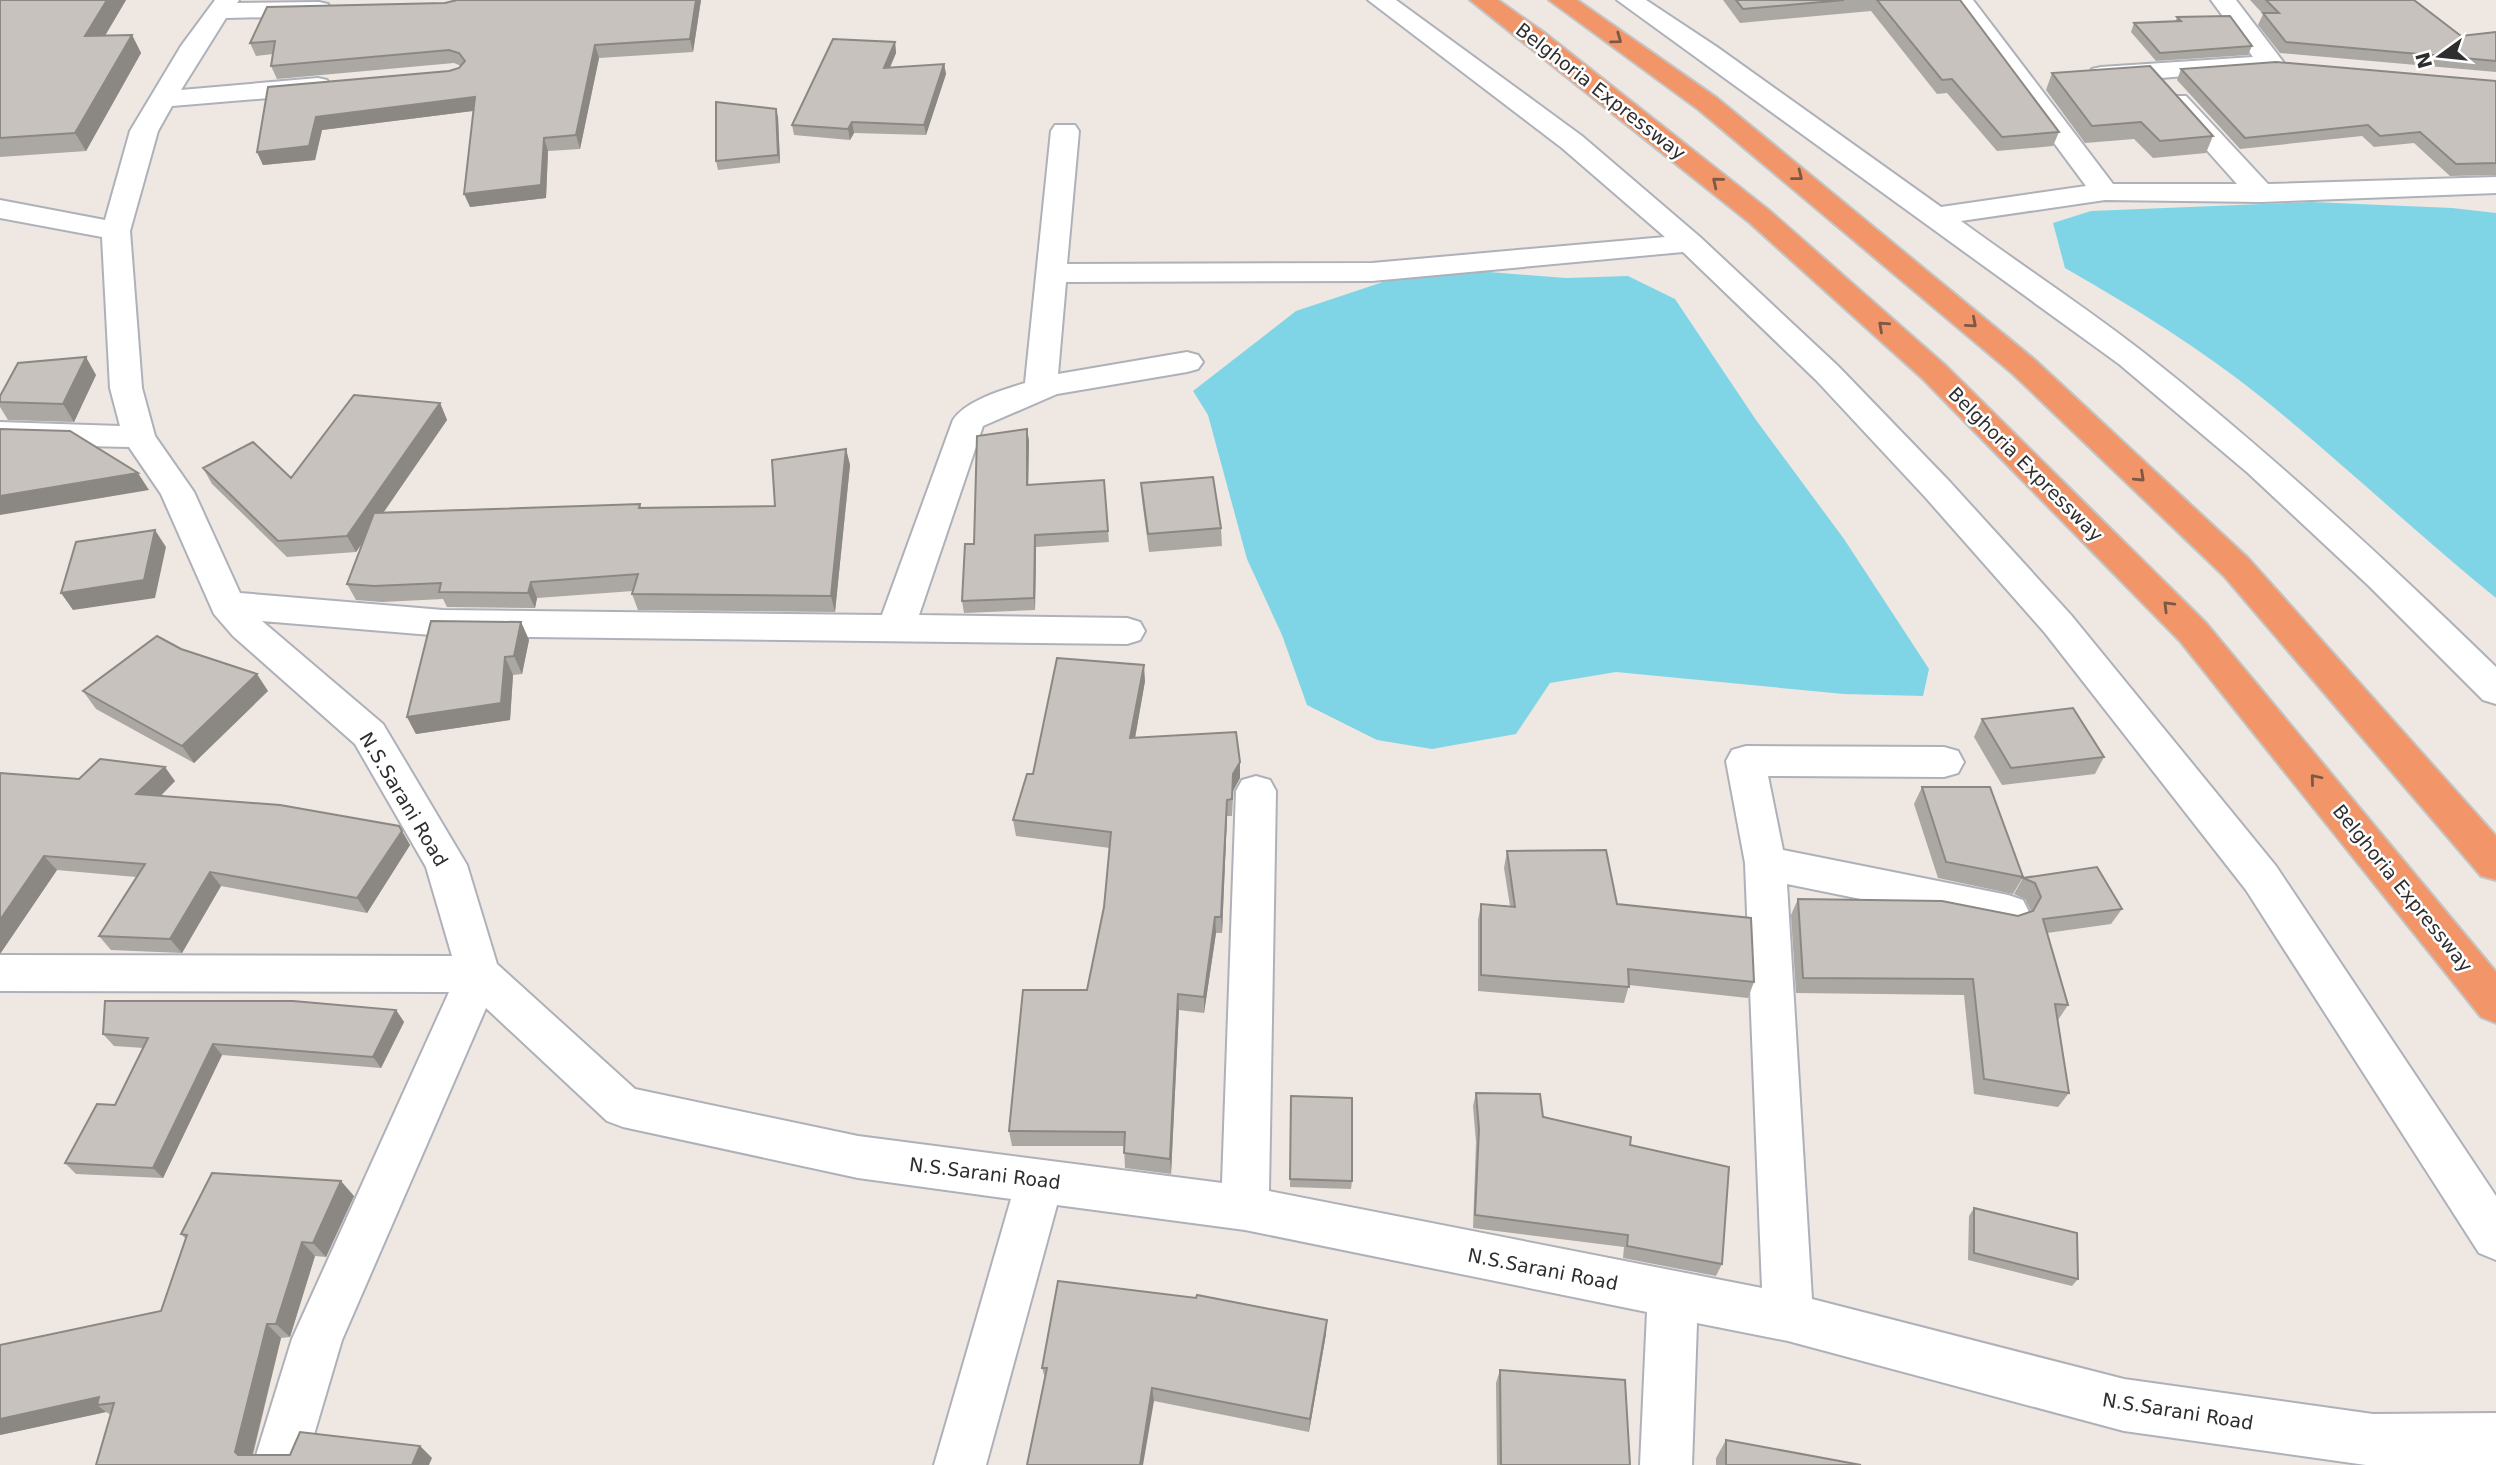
<svg xmlns="http://www.w3.org/2000/svg" width="2496" height="1465" viewBox="0 0 2496 1465" font-family="'DejaVu Sans',sans-serif">
<style>
.water{fill:#7fd5e6}
.lines{fill:none;stroke-linecap:round;stroke-linejoin:round}
.minor-casing{stroke:#aeb1b9;stroke-width:4}
.highway-casing{stroke:#c4c4c4;stroke-width:4}
.minor{fill:#fff;fill-rule:evenodd}
.highway{fill:#f29669;fill-rule:evenodd}
.wall{fill:#aba7a3}
.shaded-wall{fill:#8b8884}
.building{fill:#c7c2bd;stroke:#8b8884;stroke-width:2}
.oneway{stroke:#7c5846}
.labels{text-anchor:middle;dominant-baseline:central;stroke-width:5;stroke-linejoin:round;paint-order:stroke}
.street-label{font-size:19px;fill:#2e2e2e;stroke:#fff}
</style>
<rect width="100%" height="100%" fill="#eee7e2"/>
<path class="water" d="M2311,202l141,6 44,5v385c-80,-65 -155,-136 -235,-201 -61,-49 -128,-90 -196,-129l-12,-45 38,-12z
M1476,271l90,7 62,-2 47,23 81,121 88,119 85,130 -6,27 -79,-2 -228,-22 -66,11 -34,51 -84,15 -55,-9 -70,-35 -25,-70 -35,-76 -39,-144 -15,-24 103,-80 93,-31z"/>
<g class="lines">
<defs>
<path id="minor" d="M215,0h24l-2,3 82,-1 9,2 3,5 -3,5 -9,2 -93,2 -45,72 137,-12 9,2 4,6 -4,6 -9,2 -146,12 -14,25 -28,100 12,157 13,48 39,56 46,101 203,17 439,5 71,-195c13,-20 50,-30 72,-37l26,-252 4,-6h20l4,6 -12,133 305,-1 293,-26 -103,-89 -194,-148h28l186,136 118,101 138,129 112,116 121,133 205,251 220,330v64l-17,-7 -233,-363 -201,-257 -119,-135 -110,-118 -133,-128 -311,29 -306,1 -8,92 129,-22 11,3 5,7 -5,7 -11,3 -130,22 -74,32 -64,189 208,3 13,4 5,9 -5,9 -13,4 -684,-8 -181,-15 121,103 84,141 30,99 138,125 223,47 364,47 14,-392 6,-11 14,-4 14,4 6,11 -7,400 493,97 -17,-425 -19,-102 6,-11 14,-4 198,1 14,4 6,11 -6,11 -14,4 -176,-1 15,74 225,45 15,5 6,12 -6,12 -15,5 -221,-45 25,415 312,80 249,35 123,-1v52h-130l-242,-34 -336,-90 -91,-18 -5,142h-52l7,-153 -402,-82 -188,-25 -71,260h-52l77,-266 -153,-21 -235,-51 -16,-6 -121,-113 -144,332 -37,125h-52l39,-126 157,-347 -449,-1v-36l452,1 -26,-89 -71,-123 -122,-108 -19,-22 -53,-120 -32,-47 -129,-3v-22l120,4 -10,-38 -8,-151 -102,-19v-18l105,20 25,-89 51,-85z
M1617,0h29l71,47 224,160 145,-21 -138,-186h25l140,184h124l-73,-82 4,-6h18l82,88 228,-7v16l-235,9 -156,-2 -144,21c60,44 123,85 182,131 124,98 240,205 353,315v37l-13,-4 -114,-114 -121,-113 -129,-109z
M2211,0h25l48,63 -4,5 -179,15 -9,-2 -4,-6 4,-6 9,-2 152,-10z"/>
<path id="highway" d="M1470,0h28l48,34 224,177 175,154 261,258 290,349v51l-15,-6 -301,-376 -257,-262 -173,-156z
M1549,0h28l140,98 318,262 213,198 248,278v44l-15,-4 -257,-300 -211,-202 -314,-264z"/>
</defs>
<use href="#minor" class="minor-casing"/>
<use href="#highway" class="highway-casing"/>
<use href="#minor" class="minor"/>
<use href="#highway" class="highway"/>
</g>
<path class="wall" d="M0,0h126l-21,36 27,-1 9,18 -55,98 -86,6z
M457,0h244l-8,52 -94,6 -19,91 -32,2 -2,47 -76,9 3,-96 -151,19 -7,30 -52,5 -6,-13 202,-84 2,-2 -7,-3 -177,16 -6,-13 2,-12 -17,2 -6,-13z
M1723,0h237l99,132 -6,14 -56,5 -50,-58 -10,1 -66,-83 -131,12z
M2250,0h164l47,36 35,-4v40l-216,-19 -22,-28 5,-11z
M2177,17l75,29 -4,9 -92,6 -25,-29 3,-9 41,-1z
M895,42l1,11 -6,15 54,-4 2,10 -20,61 -72,-2 -4,7 -56,-5 -2,-10z
M2181,69l315,12v94l-46,1 -36,-33 -40,4 -12,-11 -122,13 -63,-69z
M2052,73l161,63 -7,17 -53,5 -19,-19 -49,4 -39,-53z
M778,117l2,46 -62,7 -2,-9z
M96,375l-22,47 -66,-2 -8,-13v-11z
M440,403l7,17 -63,92 256,-8 1,3 134,-1 71,-57 4,16 -15,147 -197,-2 -6,-16 1,-3 -96,7 -2,10 -88,-1 -4,-8 -61,3 -26,-2 -9,-16 16,-42 -7,10 -69,5 -75,-73 -9,-16 88,10z
M1027,429l2,12 -1,44 76,-5 5,62 -73,5 -1,63 -71,3 -2,-12 12,-57z
M1141,483l80,45 1,18 -73,6 -7,-52z
M521,622l8,18 -7,34 -9,1 -3,45 -94,14 -9,-17z
M1145,681l-10,57 105,24v16l-7,13 -1,25h-5l-5,117h-6l-12,80 -25,-3 -8,164 -46,-6 -1,-22h-112l-3,-15 78,-141 17,-83 6,-59 -94,-12 -3,-16 20,-46z
M83,691h185l-74,72 -98,-54z
M1982,719l122,38 -9,17 -93,11 -28,-48z
M79,779l96,2 -14,15 238,30 11,19 -43,68 -146,-27 -39,67 -71,-3 -12,-14 37,-59 -79,-7 -57,84z
M1922,787l101,90 -10,17 -75,-16 -24,-74z
M1507,851l110,53 137,78 -6,16 -119,-13 -5,18 -146,-12v-71l3,-16 29,2 -6,-38z
M2023,878l99,31 -11,15 -64,9 21,72 -10,15 11,73 -11,14 -84,-13 -10,-99 -168,-2 -5,-78 7,-16 220,17 13,-5 -6,-12 -11,-5z
M396,1010l8,12 -23,46 -159,-13 -59,123 -87,-4 -11,-11 50,-58 29,-57 -30,-2 -11,-12z
M1476,1093l154,52 92,119 -6,12 -93,-18 1,-11 -151,-19 3,-86 -3,-36z
M1291,1096l61,85 -1,8 -61,-2z
M354,1196l-28,61 -11,-1 -25,81 -9,1 -28,117h37l130,-9 12,12 -336,7 15,-50 -5,-3 -106,23 161,-124 25,-72 -5,-5z
M1974,1208l104,71 -6,7 -104,-26 1,-44z
M1326,1334l-17,98 -155,-31 -109,-23 -3,-10z
M1500,1370l130,95h-133l-1,-82z
M1726,1440l135,25h-145v-7z"/>
<path class="shaded-wall" d="M107,0h19l-32,54 -9,-18z
M696,0h5l-8,52 -3,-13z
M132,35l9,18 -55,98 -11,-18z
M895,42l1,11 -11,25 -1,-10z
M595,45l4,13 -19,91 -4,-14z
M944,64l2,10 -20,61 -2,-10z
M475,97l5,13 -158,20 -7,30 -52,5 -6,-13 59,-35z
M776,109l2,8 2,46 -2,-8z
M852,122l2,11 -4,7 -2,-11z
M544,138l4,13 -2,47 -76,9 -6,-13z
M86,357l10,18 -22,47 -11,-18z
M440,403l7,17 -91,132 -9,-16z
M1027,429l2,12 -1,56 -1,-12z
M846,449l4,16 -15,147 -4,-16z
M138,473l11,17 -149,25v-19z
M155,530l11,17 -11,51 -82,12 -12,-17z
M1035,535l1,12 -1,63 -1,-12z
M531,582l6,16 -2,10 -7,-15z
M521,622l8,18 -7,34 -8,-18z
M505,657l8,18 -3,45 -94,14 -9,-17z
M1144,665l1,16 -13,74 -2,-17z
M257,674l11,17 -74,72 -12,-17z
M1240,762v16l-7,13 -1,25 1,-42z
M165,767l10,14 -27,27 -12,-14z
M1227,800v16l-5,117 -1,-16z
M402,831l8,14 -43,68 -10,-15z
M44,856l13,14 -57,84v-34z
M210,872l11,14 -39,67 -12,-14z
M1215,917l1,16 -12,80v-16z
M1178,994l1,16 -8,164 -1,-15z
M396,1010l8,12 -23,46 -8,-11z
M213,1044l9,11 -59,123 -10,-10z
M341,1181l13,15 -28,61 -13,-14z
M302,1242l13,14 -25,81 -14,-13z
M1327,1320l-1,14 -17,98 1,-13z
M267,1324l14,14 -31,126 -12,-9 -3,-3z
M1152,1388l2,13 -11,64h-3z
M99,1397l-2,8 9,7 -106,23v-16z
M420,1446l12,12 -3,7h-17z"/>
<path class="building" d="M0,0h107l-22,36 47,-1 -57,98 -75,5z
M457,0h239l-6,39 -95,6 -19,90 -32,3 -3,47 -77,9 11,-97 -159,20 -7,29 -52,6 11,-65 181,-16 10,-3 6,-7 -6,-8 -10,-3 -178,16 4,-25 -25,2 17,-36 178,-4z
M1736,0h108l-101,9z
M1877,0h83l99,132 -57,5 -50,-58 -10,1z
M2266,0h148l47,36 35,-4v29l-210,-19 -23,-29h16z
M2230,16l22,30 -92,7 -26,-30 47,-2 -4,-4z
M833,39l62,3 -11,26 60,-4 -20,61 -72,-3 -4,7 -56,-4z
M2276,62l220,19v82l-40,1 -36,-32 -40,4 -12,-11 -123,13 -64,-69z
M2150,66l63,70 -53,5 -19,-19 -49,4 -40,-53z
M716,102l60,7 2,46 -62,6z
M86,357l-23,47 -63,-2v-6l18,-33z
M354,395l86,8 -93,133 -69,5 -75,-73 50,-26 38,36z
M0,429l70,2 68,42 -138,23z
M1027,429v56l77,-5 4,51 -73,4 -1,63 -72,3 3,-57h9l3,-108z
M846,449l-15,147 -199,-2 6,-20 -107,8 -3,11 -89,-1 2,-9 -67,3 -27,-2 27,-71 266,-9 -1,4 136,-2 -3,-46z
M1213,477l8,51 -73,6 -7,-51z
M155,530l-11,50 -83,13 15,-51z
M431,621l90,1 -7,34 -9,1 -4,46 -94,14z
M157,636l24,13 76,25 -75,72 -99,-55z
M1057,658l87,7 -14,73 106,-6 4,30 -7,12 -1,25 -5,1 -6,117h-6l-11,80 -26,-3 -8,165 -46,-6 1,-21 -116,-1 14,-141h64l17,-83 7,-75 -98,-12 14,-46h6z
M2073,708l31,49 -93,11 -29,-49z
M100,759l65,8 -29,27 144,11 119,21 3,5 -45,67 -147,-26 -40,67 -71,-3 46,-72 -101,-8 -44,64v-147l79,6z
M1922,787h68l33,90 -77,-15z
M1606,850l11,54 134,14 3,64 -126,-13 1,18 -148,-12v-71l34,3 -8,-56z
M2097,867l25,42 -79,10 25,86 -13,-1 14,89 -85,-14 -11,-100 -170,-1 -5,-79 144,2 76,15 15,-5 8,-14 -6,-14 -12,-5z
M105,1001h188l103,9 -23,47 -160,-13 -60,124 -88,-5 32,-59 18,1 33,-67 -45,-4z
M1476,1093l64,1 3,23 88,20 -1,8 99,22 -7,97 -95,-18 1,-11 -153,-20 4,-86z
M1291,1096l61,2v83l-62,-2z
M212,1173l129,8 -28,62 -11,-1 -26,82h-9l-32,128 3,3h52l10,-23 120,14 -8,19h-316l18,-62 -17,2 2,-8 -99,22v-74l161,-34 26,-76 -6,-1z
M1974,1208l103,25 1,46 -104,-26z
M1058,1281l138,17 1,-3 130,25 -17,99 -158,-31 -12,77h-113l20,-97h-5z
M1500,1370l125,10 5,85h-129z
M1726,1440l135,25h-135z"/>
<defs><path id="oneway-chevron" d="M-2-3.5L2.5 0L-2 3.5" fill="none" stroke-width="1.6" stroke-linecap="round" stroke-linejoin="round" transform="scale(1.75)"/></defs>
<g class="oneway">
<use href="#oneway-chevron" transform="translate(1617 39) rotate(36)"/>
<use href="#oneway-chevron" transform="translate(1798 176) rotate(38)"/>
<use href="#oneway-chevron" transform="translate(1717 182) rotate(-141)"/>
<use href="#oneway-chevron" transform="translate(1972 323) rotate(41)"/>
<use href="#oneway-chevron" transform="translate(1883 326) rotate(-138)"/>
<use href="#oneway-chevron" transform="translate(2140 477) rotate(43)"/>
<use href="#oneway-chevron" transform="translate(2168 606) rotate(-135)"/>
<use href="#oneway-chevron" transform="translate(2315 779) rotate(-130)"/>
</g>
<g class="labels">
<g class="street-label">
<text transform="translate(1601 91) rotate(38)">Belghoria Expressway</text>
<text transform="translate(2026 464) rotate(45)">Belghoria Expressway</text>
<text transform="translate(404 799) rotate(59)">N.S.Sarani Road</text>
<text transform="translate(2403 888) rotate(51)">Belghoria Expressway</text>
<text transform="translate(985 1173) rotate(7)">N.S.Sarani Road</text>
<text transform="translate(1543 1269) rotate(11)">N.S.Sarani Road</text>
<text transform="translate(2178 1411) rotate(9)">N.S.Sarani Road</text>
</g>
</g>
<g transform="translate(2440 56) rotate(255)" stroke="#ffffff" stroke-width="5" paint-order="stroke">
<path d="M0-5L12 26L0 18L-12 26Z" fill="#2e2e2e"/>
<text y="-10" font-size="19" font-weight="bold" text-anchor="middle" fill="#2e2e2e">N</text>
</g>
</svg>
